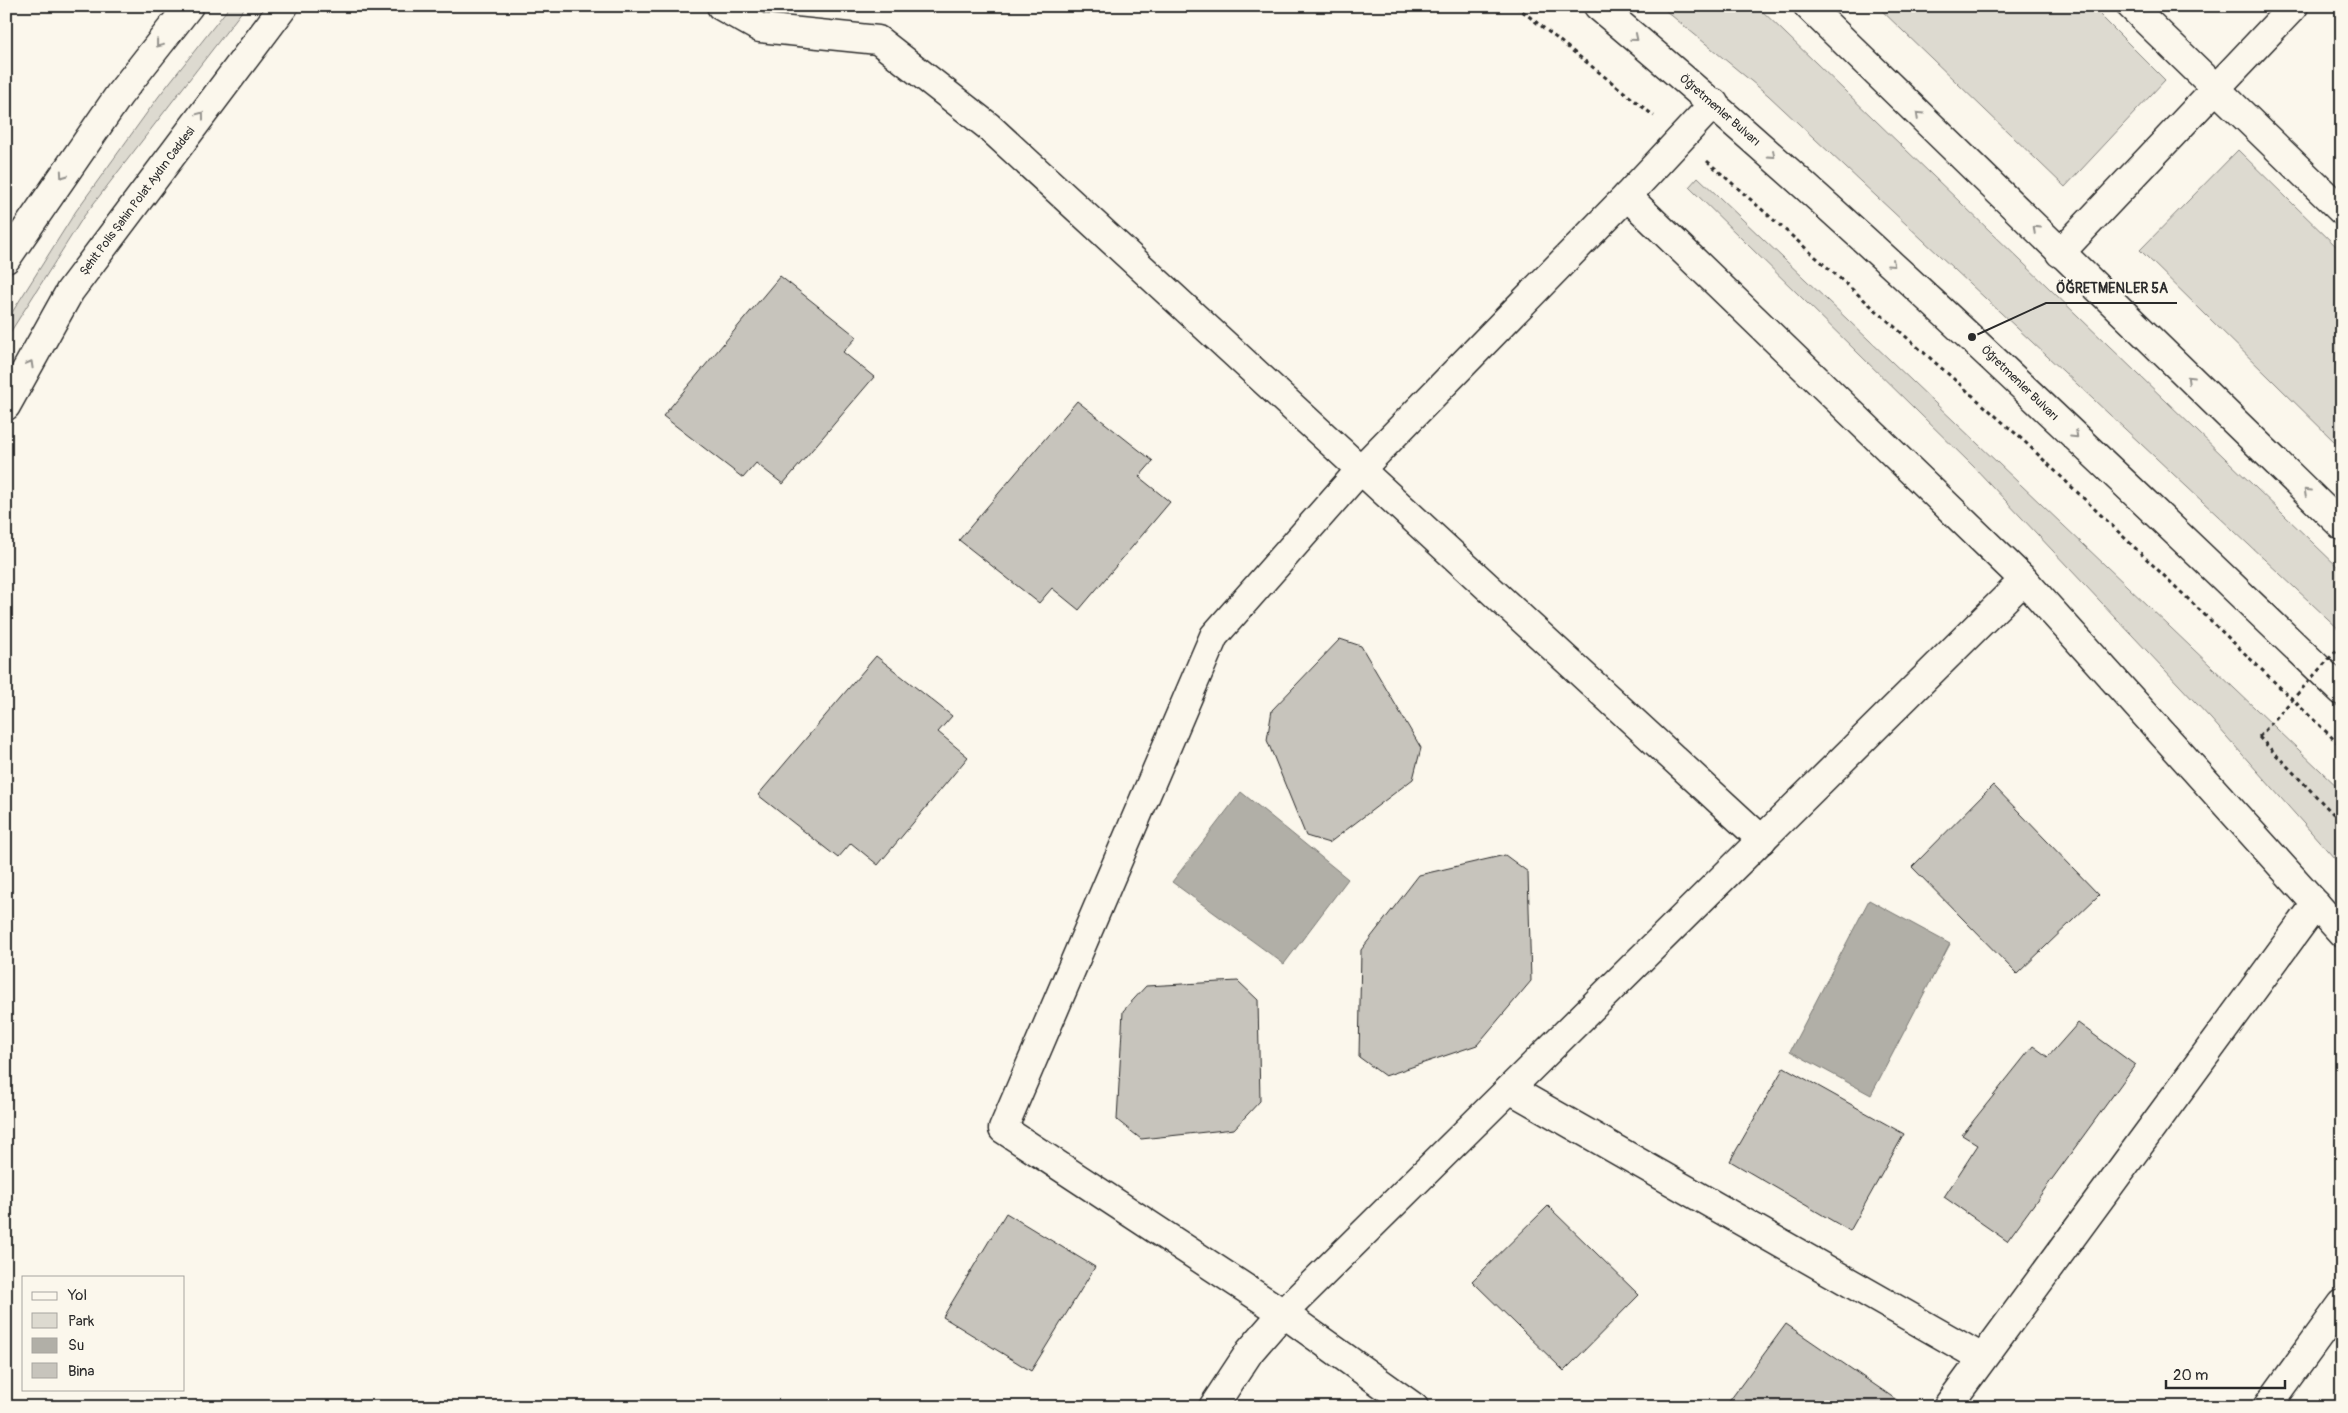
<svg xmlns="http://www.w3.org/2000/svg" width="2348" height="1413" font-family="Pangolin,sans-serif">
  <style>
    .green { fill: #dddad0; stroke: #84827e }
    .water { fill: #b1afa7; stroke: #7b7a75 }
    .building { fill: #c7c4bc; stroke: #2b2b2b }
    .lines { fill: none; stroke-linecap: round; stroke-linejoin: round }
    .street-casing { stroke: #2b2b2b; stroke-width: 31 }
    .secondary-casing { stroke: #2b2b2b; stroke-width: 31 }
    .primary-casing { stroke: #2b2b2b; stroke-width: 31 }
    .path { stroke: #2b2b2b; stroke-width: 3; stroke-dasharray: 4 4; stroke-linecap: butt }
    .street { stroke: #fbf7ec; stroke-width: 28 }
    .secondary { stroke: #fbf7ec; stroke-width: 28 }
    .primary { stroke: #fbf7ec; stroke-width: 28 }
    .path-bridge { stroke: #2b2b2b; stroke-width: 3; stroke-dasharray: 4 4; stroke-linecap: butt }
    .oneway { stroke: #93918c }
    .labels { text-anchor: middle; stroke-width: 5; stroke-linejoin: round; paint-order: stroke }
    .street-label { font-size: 12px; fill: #2b2b2b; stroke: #fbf7ec }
    .leader { fill: none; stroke: #2b2b2b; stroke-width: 2 }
    .callout-dot { fill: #2b2b2b; stroke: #fbf7ec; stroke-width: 2 }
    .callout-label { font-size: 14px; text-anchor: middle; font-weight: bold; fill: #2b2b2b; stroke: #fbf7ec; stroke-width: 5; stroke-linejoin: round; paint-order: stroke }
  </style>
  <rect width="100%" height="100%" fill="#fbf7ec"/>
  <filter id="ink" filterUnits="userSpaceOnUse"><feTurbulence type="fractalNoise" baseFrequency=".02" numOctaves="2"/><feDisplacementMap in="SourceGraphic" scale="10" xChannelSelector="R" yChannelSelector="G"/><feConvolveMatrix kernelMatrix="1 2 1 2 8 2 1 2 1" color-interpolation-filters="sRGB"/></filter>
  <g filter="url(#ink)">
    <g class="green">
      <path d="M230,6H246L84,216L6,339V322L76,211L159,96Z"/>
      <path d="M1660,6H1757L2342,571V632L1768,95Z"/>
      <path d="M1877,6H2091L2165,80L2065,187Z"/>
      <path d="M2238,150L2342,252V449L2140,250Z"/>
      <path d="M1698,177L2342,791V867L2211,719L1974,467L1689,187Z"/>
    </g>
    <g class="water">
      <path d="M1241,792L1348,879L1284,964L1172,882Z"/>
      <path d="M1869,900L1950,944L1871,1095L1790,1051Z"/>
    </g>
    <g class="building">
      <path d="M780,276L857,337L843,352L874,377L783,484L756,463L743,478L663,416Z"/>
      <path d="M1077,401L1153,461L1139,477L1170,502L1079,610L1052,588L1039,603L959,540Z"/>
      <path d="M1340,639L1361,646L1421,748L1413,779L1329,843L1306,836L1267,740L1272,710Z"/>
      <path d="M876,656L952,716L938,732L968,757L878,865L851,843L838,858L758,795Z"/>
      <path d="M1993,785L2099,895L2017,974L1912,867Z"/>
      <path d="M1505,855L1528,872L1531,981L1477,1045L1385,1076L1359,1057L1361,950L1419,875Z"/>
      <path d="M1238,981L1258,1000L1260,1101L1234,1129L1141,1139L1117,1120L1123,1011L1146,986Z"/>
      <path d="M2078,1023L2135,1065L2007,1241L1944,1197L1978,1145L1962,1135L2033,1046L2048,1057Z"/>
      <path d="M1784,1067L1904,1134L1850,1231L1730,1161Z"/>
      <path d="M1548,1206L1639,1295L1564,1371L1472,1281Z"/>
      <path d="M1006,1213L1095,1267L1031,1371L943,1317Z"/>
      <path d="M1786,1324L1907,1407H1725Z"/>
    </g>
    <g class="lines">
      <defs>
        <g id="street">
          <path d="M721,6L760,28L878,40L988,126L1762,840"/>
          <path d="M2131,6L2342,211"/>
          <path d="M1627,196L2024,580L2342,933"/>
          <path d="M2060,253L2294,6"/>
          <path d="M1510,1089L1982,1358"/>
          <path d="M1213,1407L1250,1351L1283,1313L2024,580"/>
          <path d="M1414,1407L1283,1313L1003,1129L1214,636L1361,469L1627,196L1714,103"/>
          <path d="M1947,1407L2316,904"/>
          <path d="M2267,1407L2342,1304"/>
        </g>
        <g id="secondary">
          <path d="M6,259L119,95L189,6"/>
          <path d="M6,406L70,291L284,6"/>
        </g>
        <g id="primary">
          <path d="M1598,6C1857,223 2098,458 2342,691"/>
          <path d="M1808,6L2342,526"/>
        </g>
      </defs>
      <use href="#street" class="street-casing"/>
      <use href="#secondary" class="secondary-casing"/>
      <use href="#primary" class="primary-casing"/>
      <g class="path">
        <path d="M1516,6L1654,116"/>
        <path d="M1707,161L2024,441L2342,747"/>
        <path d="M2259,737L2342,823"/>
      </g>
      <use href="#street" class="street"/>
      <use href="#secondary" class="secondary"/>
      <use href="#primary" class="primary"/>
      <path class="path-bridge" d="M2259,737L2342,644"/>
    </g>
    <defs><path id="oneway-chevron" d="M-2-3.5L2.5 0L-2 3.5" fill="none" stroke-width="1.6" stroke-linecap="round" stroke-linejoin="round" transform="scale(1.25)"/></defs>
    <g class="oneway">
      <use href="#oneway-chevron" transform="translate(1635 38) rotate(40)"/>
      <use href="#oneway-chevron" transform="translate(159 44) rotate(128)"/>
      <use href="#oneway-chevron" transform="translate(201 115) rotate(-53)"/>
      <use href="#oneway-chevron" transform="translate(1919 115) rotate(-136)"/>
      <use href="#oneway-chevron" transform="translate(1772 155) rotate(42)"/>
      <use href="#oneway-chevron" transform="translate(63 175) rotate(125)"/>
      <use href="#oneway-chevron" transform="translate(2036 229) rotate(-136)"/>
      <use href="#oneway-chevron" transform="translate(1892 264) rotate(42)"/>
      <use href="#oneway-chevron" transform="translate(30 364) rotate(-61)"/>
      <use href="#oneway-chevron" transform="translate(2190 379) rotate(-136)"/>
      <use href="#oneway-chevron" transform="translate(2075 435) rotate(44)"/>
      <use href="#oneway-chevron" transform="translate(2307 492) rotate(-136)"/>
    </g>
  </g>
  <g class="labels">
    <g class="street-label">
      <text transform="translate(1720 110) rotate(41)" y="4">Öğretmenler Bulvarı</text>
      <text transform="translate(137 201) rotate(-53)" y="4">Şehit Polis Şahin Polat Aydın Caddesi</text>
      <text transform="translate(2020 383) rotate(44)" y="4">Öğretmenler Bulvarı</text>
    </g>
  </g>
  <path class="leader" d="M1972 337L2046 303H2177"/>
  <circle class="callout-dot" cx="1972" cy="337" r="5"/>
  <g class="callout-label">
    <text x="2112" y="293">ÖĞRETMENLER 5A</text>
  </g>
  <rect width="2348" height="1413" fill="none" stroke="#fbf7ec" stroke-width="25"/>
  <rect x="12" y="12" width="2323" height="1388" fill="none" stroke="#2b2b2b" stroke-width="2" filter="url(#ink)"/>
  <rect x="22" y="1276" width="162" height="115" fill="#fbf7ec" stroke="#a8a59f"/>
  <rect x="32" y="1292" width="25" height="8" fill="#fbf7ec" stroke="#a8a59f"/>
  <text x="68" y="1300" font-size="15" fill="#2b2b2b">Yol</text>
  <rect x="32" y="1313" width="25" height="15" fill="#dddad0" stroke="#a8a59f"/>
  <text x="68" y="1326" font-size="15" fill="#2b2b2b">Park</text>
  <rect x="32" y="1338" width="25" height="15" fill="#b1afa7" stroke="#a8a59f"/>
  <text x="68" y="1350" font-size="15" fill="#2b2b2b">Su</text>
  <rect x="32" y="1363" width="25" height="15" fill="#c7c4bc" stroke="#a8a59f"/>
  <text x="68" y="1376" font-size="15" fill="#2b2b2b">Bina</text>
  <path d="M2166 1380v8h119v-8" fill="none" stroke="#2b2b2b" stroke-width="2.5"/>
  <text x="2173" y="1380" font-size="15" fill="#2b2b2b" stroke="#fbf7ec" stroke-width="4" paint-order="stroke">20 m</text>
</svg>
